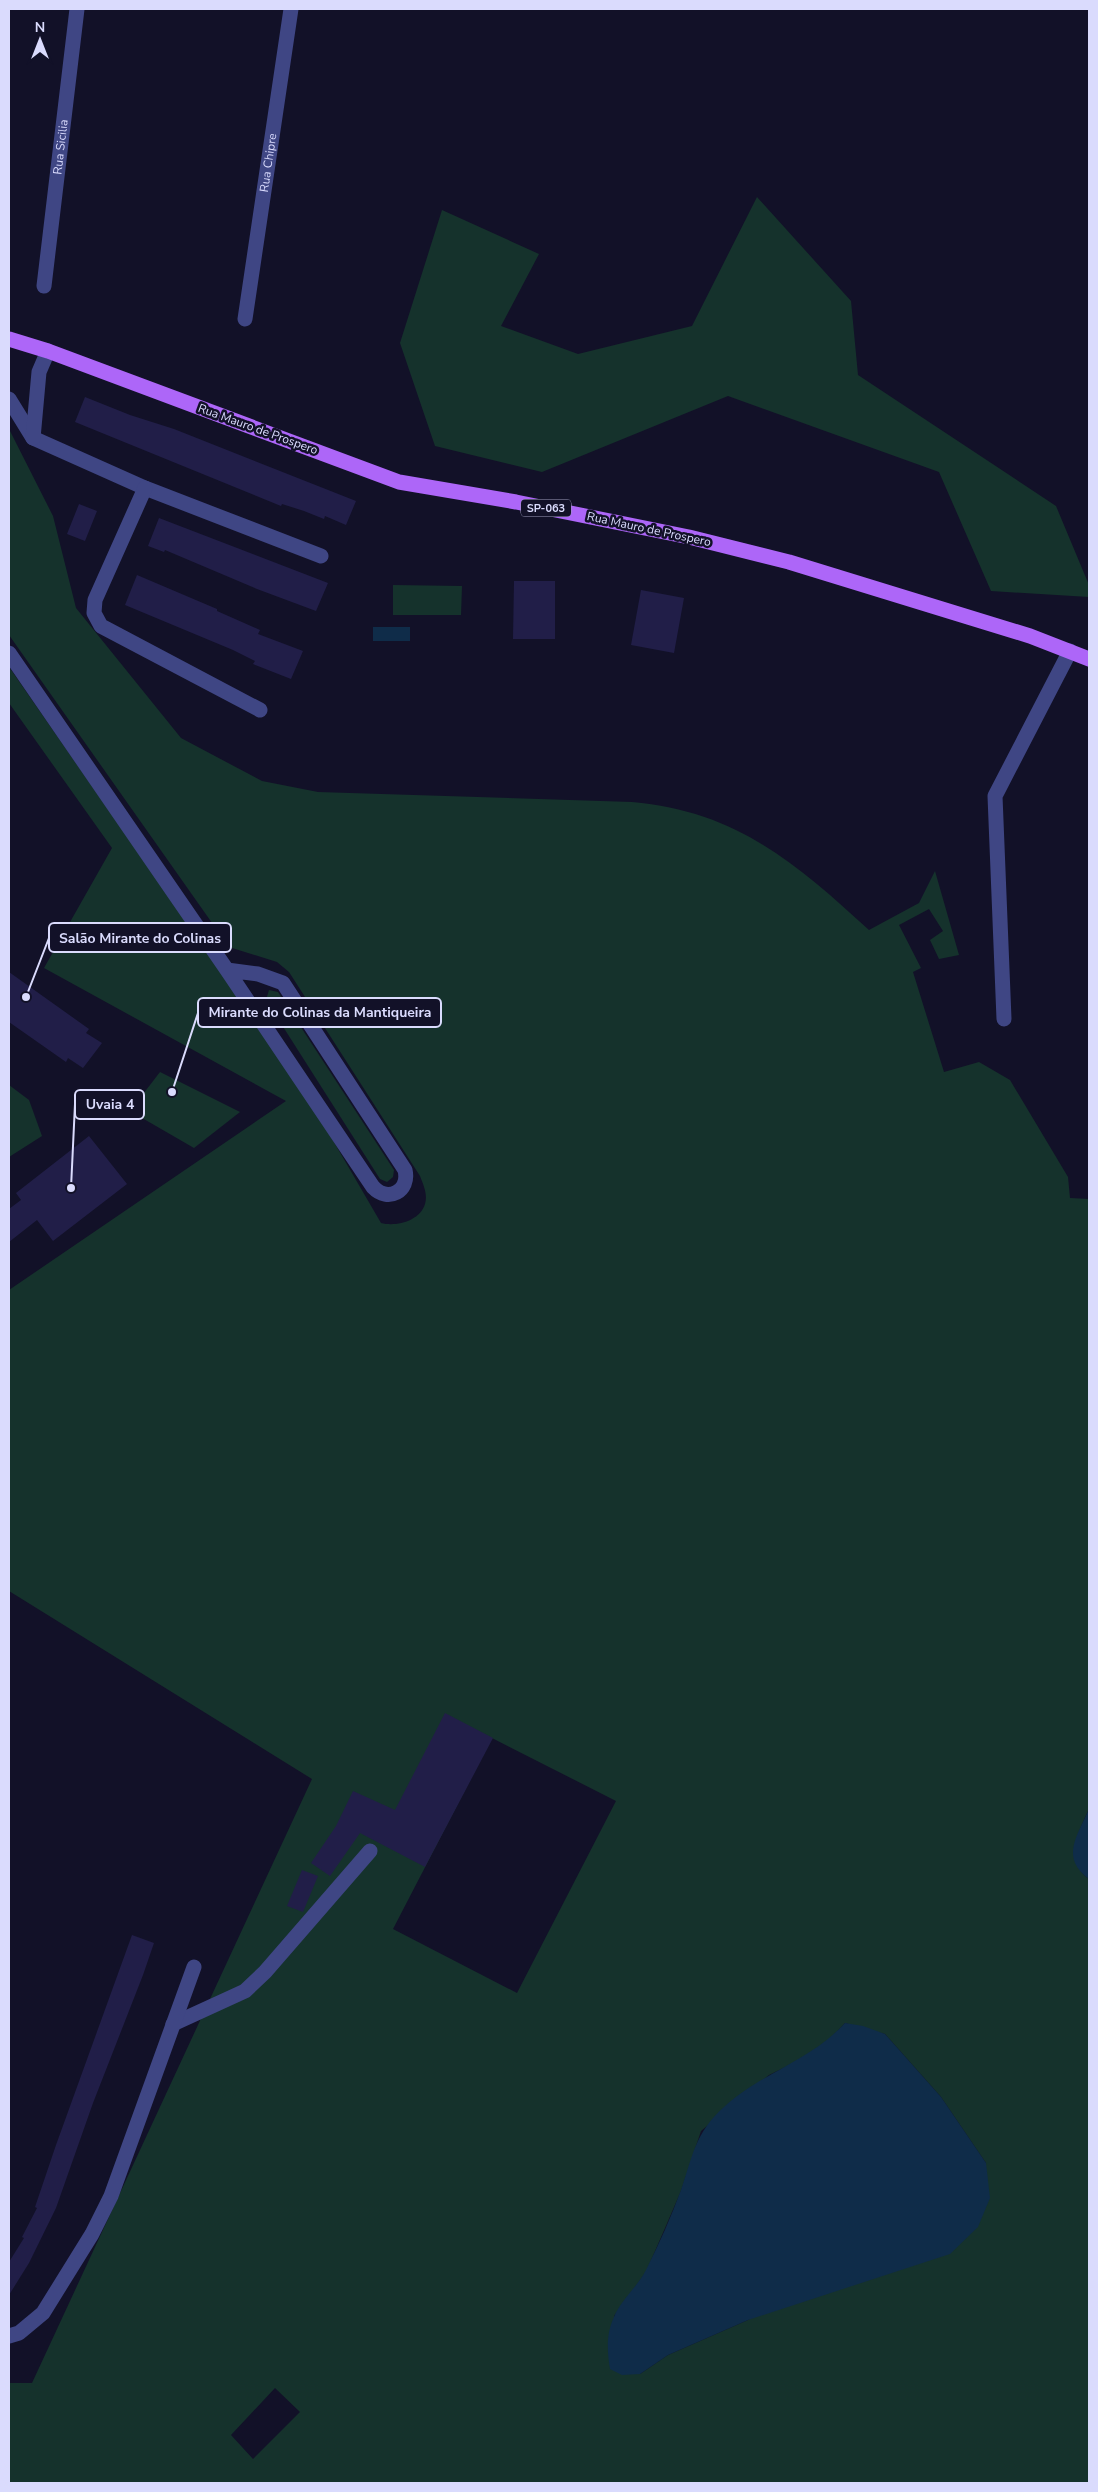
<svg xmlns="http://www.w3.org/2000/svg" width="1098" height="2492" font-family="'Nunito Sans',sans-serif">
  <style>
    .green { fill: #15322c; fill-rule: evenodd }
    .water { fill: #0f2c49 }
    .building { fill: #211e48 }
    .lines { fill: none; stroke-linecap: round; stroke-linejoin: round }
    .minor { stroke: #3f4684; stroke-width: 15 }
    .major { stroke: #ad66f8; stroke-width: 15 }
    .labels { text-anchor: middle; stroke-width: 5; stroke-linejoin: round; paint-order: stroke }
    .shield { fill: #121128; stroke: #9e9ebd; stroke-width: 1 }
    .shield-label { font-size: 11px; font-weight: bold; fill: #dadbfd }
    .street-label { font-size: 12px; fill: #dadbfd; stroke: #121128 }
    .leader { fill: none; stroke: #dadbfd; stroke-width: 2 }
    .callout-dot { fill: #dadbfd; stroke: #121128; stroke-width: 2 }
    .callout { fill: #121128; stroke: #dadbfd; stroke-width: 2 }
    .callout-label { font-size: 14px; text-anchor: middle; font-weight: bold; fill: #dadbfd }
  </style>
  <rect width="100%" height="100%" fill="#121128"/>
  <g class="green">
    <path d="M757,197L851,301L858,375L1056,506L1089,585V597L991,591L939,472L728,396L542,472L435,446L400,343L442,210L539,254L501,326L578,354L692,326Z"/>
    <path d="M9,429L53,516L76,608L181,738L262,781L318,792L632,802C736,811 796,863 869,930L919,903L935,871L959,955L939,959L930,940L943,931L929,909L899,925L921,968L913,972L944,1072L979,1062L1010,1080L1068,1177L1070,1198L1089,1199V1809C1078,1833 1063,1860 1089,1879V2483H9V2383H32L312,1779L9,1591V1290L286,1101L44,968L112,848L9,703V667L306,1094L381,1223C396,1227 420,1221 425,1204C428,1194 423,1184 420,1176L289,972L277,962L229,947L9,635ZM492,1738L616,1801L517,1993L393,1929ZM845,2023L885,2034L941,2097L986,2163L748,2320L668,2355L640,2374L614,2316L646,2272L681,2191L701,2131L769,2075L804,2058L831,2038ZM275,2388L300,2412L253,2459L231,2435Z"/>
    <path d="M393,585L462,586L461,615H393Z"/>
    <path d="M269,990L278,992L394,1170L393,1177L387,1182L380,1179L266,1000Z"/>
    <path d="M160,1072L240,1112L194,1148L130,1111Z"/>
    <path d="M9,1085L29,1100L42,1136L9,1157Z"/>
  </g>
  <g class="water">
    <rect x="373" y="627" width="37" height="14"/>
    <path d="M1089,1809V1879C1060,1858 1077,1836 1089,1809Z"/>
    <path d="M845,2023L863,2026L885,2034L941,2097L986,2163L990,2198L978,2227L950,2254L748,2320L668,2355L640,2374L622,2375L610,2369C607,2351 606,2334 614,2317C620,2301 638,2286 646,2270C659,2244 671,2217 681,2190C693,2155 695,2133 724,2107C762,2072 809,2062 845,2023Z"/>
  </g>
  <g class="building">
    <path d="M85,397L130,415L174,429L356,501L346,525L325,516L324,519L304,511L282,504L281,506L75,422Z"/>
    <path d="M79,504L97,511L85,541L67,534Z"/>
    <path d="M159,518L328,583L316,611L257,589L165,550L164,552L148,546Z"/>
    <path d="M137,575L217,609V611L260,630L258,634L303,651L291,679L253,664L255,661L233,650L125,605Z"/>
    <path d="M514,581H555V639H513Z"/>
    <path d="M641,590L684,598L674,653L631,645Z"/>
    <path d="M9,972L89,1029L86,1033L102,1043L83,1068L68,1058L66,1062L9,1022Z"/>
    <path d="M89,1136L127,1184L53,1241L37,1220L9,1242V1209L21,1200L16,1193Z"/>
    <path d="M445,1713L493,1738L425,1867L360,1833L330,1876L311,1863L336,1826L353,1791L395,1810Z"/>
    <path d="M302,1870L318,1876L303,1912L287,1906Z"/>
    <path d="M132,1935L154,1943L143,1975L93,2103L56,2208L29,2263L9,2295V2262L24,2238L22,2237L37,2208L35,2207L56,2145Z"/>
  </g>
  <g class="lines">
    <g class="minor">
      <path id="s1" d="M44,286L77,9"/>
      <path id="s2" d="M245,319L291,9"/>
      <path d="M9,399L33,438L145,488L321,556"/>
      <path d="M33,438L39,372L48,351"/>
      <path d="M145,488L95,600L94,613L101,626L260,710"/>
      <path d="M9,653L227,970L373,1187C388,1203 410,1191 405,1170L283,983L258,974L227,970"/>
      <path d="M1004,1019L995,796L1070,651"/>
      <path d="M173,2024L245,1991L265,1972L370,1851"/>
      <path d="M9,2336L19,2333L43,2313L92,2234L111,2196L194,1967"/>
    </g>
    <path class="major" d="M9,339L48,351L399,482L516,502L689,537L789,562L1030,636L1089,659"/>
  </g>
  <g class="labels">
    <rect class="shield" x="521" y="499.5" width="50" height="17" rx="4"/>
    <g class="shield-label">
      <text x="546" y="512">SP-063</text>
    </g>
    <g class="street-label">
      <text dy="4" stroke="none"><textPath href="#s1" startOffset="140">Rua Sicilia</textPath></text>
      <text dy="4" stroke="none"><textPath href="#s2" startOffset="158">Rua Chipre</textPath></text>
      <text transform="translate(258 429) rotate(20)" y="4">Rua Mauro de Prospero</text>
      <text transform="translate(649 529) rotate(12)" y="4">Rua Mauro de Prospero</text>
    </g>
  </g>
  <path class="leader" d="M26 997L49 938M172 1092L198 1013M71 1188L75 1104"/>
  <g class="callout-dot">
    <circle cx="26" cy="997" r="5"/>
    <circle cx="172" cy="1092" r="5"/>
    <circle cx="71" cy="1188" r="5"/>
  </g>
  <g class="callout">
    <rect x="49" y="923" width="182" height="29" rx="5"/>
    <rect x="198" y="998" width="243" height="29" rx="5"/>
    <rect x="75" y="1090" width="69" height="29" rx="5"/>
  </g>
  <g class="callout-label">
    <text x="140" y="943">Salão Mirante do Colinas</text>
    <text x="320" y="1017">Mirante do Colinas da Mantiqueira</text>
    <text x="110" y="1109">Uvaia 4</text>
  </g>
  <rect width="1098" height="2492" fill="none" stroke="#dadbfd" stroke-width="20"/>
  <g transform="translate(40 40)" stroke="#121128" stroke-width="4" paint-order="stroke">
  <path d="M0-4L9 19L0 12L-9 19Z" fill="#dadbfd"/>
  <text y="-8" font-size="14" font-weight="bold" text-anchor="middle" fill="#dadbfd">N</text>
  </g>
</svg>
